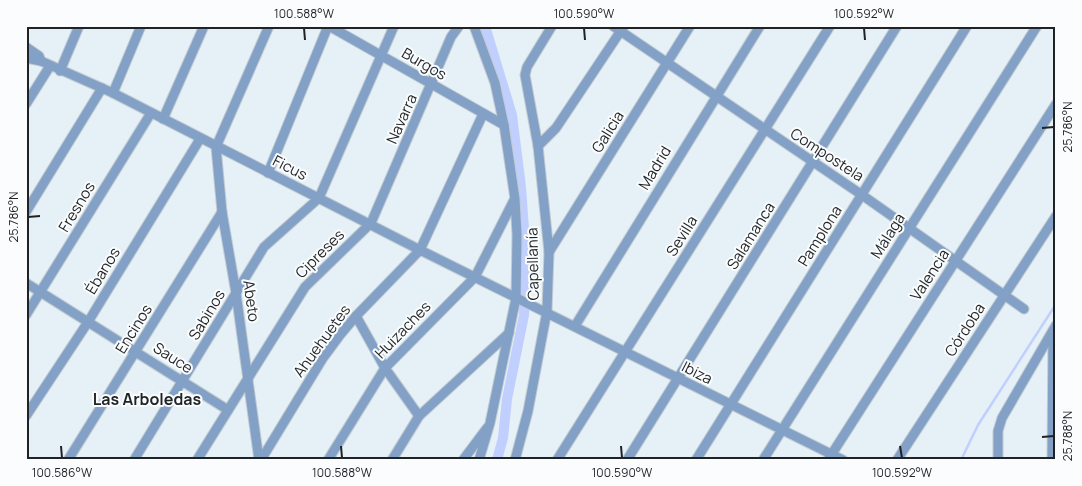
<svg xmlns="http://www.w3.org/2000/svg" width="1082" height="486" font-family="Manrope,sans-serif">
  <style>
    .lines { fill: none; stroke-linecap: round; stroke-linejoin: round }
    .stream { stroke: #c1cffe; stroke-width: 2.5 }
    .canal { stroke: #c1cffe; stroke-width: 10 }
    .minor-casing { stroke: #c1cbd1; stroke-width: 11 }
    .minor { stroke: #83a1c6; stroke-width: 9 }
    .ticks { fill: none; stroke: #1f2325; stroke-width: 2 }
    .labels { text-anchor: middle; stroke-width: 4; stroke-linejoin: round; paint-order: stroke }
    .street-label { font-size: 15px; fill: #1f2325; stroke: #fafcfd }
    .neighbourhood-label { font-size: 16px; font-weight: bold; fill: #1f2325; stroke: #fafcfd }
    .neatline { fill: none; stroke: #1f2325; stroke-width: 2 }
    .ticks-label { font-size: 12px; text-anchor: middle; fill: #1f2325 }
  </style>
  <rect width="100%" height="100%" fill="#e5f0f7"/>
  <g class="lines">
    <path class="stream" d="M961,460L978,425L1056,304"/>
    <path class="canal" d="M485,26L512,115L521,187L526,257L524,315L507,399L503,438L497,460"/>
    <defs>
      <g id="minor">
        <path d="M329,26L504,125"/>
        <path d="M474,26L495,83L504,125L515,199L517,235L516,298L490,423L479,460"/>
        <path d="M613,26L862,195L1024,309"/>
        <path d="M26,47L39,56L41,61"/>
        <path d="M26,58L41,61L113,93L420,250L843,460"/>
        <path d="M60,71L79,26"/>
        <path d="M113,93L141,26"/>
        <path d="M26,104L50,66"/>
        <path d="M163,119L204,26"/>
        <path d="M538,146L556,128L624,26"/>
        <path d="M268,173L328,26"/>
        <path d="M26,212L102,88"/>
        <path d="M549,252L690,26"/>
        <path d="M26,283L228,410"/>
        <path d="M26,315L151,113"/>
        <path d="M356,316L385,368L419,416"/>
        <path d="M575,326L760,26"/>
        <path d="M26,416L88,322L200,139"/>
        <path d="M68,460L222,212"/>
        <path d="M134,460L264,247L319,198L394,26"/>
        <path d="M197,460L305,287L371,223L451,37L459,26"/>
        <path d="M259,460L236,293L222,212L216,147L269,26"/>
        <path d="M261,460L323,358L340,335L356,316L420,250L483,114"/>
        <path d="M328,460L385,368L475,277L514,200"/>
        <path d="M392,460L419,416L509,333"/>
        <path d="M463,460L487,428"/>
        <path d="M515,460L528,411L547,311L549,252L538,146L525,75L527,67L552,26"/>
        <path d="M557,460L830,26"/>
        <path d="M627,460L897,26"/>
        <path d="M696,460L967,26"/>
        <path d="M763,460L1037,26"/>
        <path d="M828,460L1056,104"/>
        <path d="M897,460L1056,216"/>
        <path d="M998,460V431L1002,418L1056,325"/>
        <path d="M1052,460L1053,333"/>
      </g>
    </defs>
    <use href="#minor" class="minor-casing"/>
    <use href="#minor" class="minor"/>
  </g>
  <path class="ticks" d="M304,28L305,40M584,28L585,40M864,28L865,40M1042,128L1054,127M28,217L40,216M1042,437L1054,436M61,446L62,458M341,446L342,458M621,446L622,458M900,446L902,458"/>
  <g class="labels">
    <g class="street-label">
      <text transform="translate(424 64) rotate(30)" y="5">Burgos</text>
      <text transform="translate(402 119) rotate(-66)" y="5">Navarra</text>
      <text transform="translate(608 132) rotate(-58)" y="5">Galicia</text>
      <text transform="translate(827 155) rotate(33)" y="5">Compostela</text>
      <text transform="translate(290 168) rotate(27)" y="5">Ficus</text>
      <text transform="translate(655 168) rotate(-59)" y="5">Madrid</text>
      <text transform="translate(77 207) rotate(-59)" y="5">Fresnos</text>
      <text transform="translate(682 236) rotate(-58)" y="5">Sevilla</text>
      <text transform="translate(751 236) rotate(-58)" y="5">Salamanca</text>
      <text transform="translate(820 236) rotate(-58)" y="5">Pamplona</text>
      <text transform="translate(888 236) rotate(-58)" y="5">Málaga</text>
      <text transform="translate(320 254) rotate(-45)" y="5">Cipreses</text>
      <text transform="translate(533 264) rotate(-91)" y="5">Capellanía</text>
      <text transform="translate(103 271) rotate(-59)" y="5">Ébanos</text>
      <text transform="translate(930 275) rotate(-57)" y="5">Valencia</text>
      <text transform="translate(251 301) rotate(82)" y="5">Abeto</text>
      <text transform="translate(207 315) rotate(-59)" y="5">Sabinos</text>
      <text transform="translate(134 329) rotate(-58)" y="5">Encinos</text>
      <text transform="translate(403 330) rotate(-46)" y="5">Huizaches</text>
      <text transform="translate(965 330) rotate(-57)" y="5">Córdoba</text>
      <text transform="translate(322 341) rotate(-54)" y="5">Ahuehuetes</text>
      <text transform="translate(173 358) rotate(33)" y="5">Sauce</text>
      <text transform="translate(697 373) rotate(27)" y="5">Ibiza</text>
    </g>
    <g class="neighbourhood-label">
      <text x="147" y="405">Las Arboledas</text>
    </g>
  </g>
  <rect width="1082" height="486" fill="none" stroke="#fafcfd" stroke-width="55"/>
  <rect x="28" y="28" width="1026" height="430" class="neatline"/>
  <g class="ticks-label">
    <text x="304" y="18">100.588°W</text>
    <text x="584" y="18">100.590°W</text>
    <text x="864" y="18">100.592°W</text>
    <text transform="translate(1068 127) rotate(-90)" y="4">25.786°N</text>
    <text transform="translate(14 217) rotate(-90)" y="4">25.786°N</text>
    <text transform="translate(1068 436) rotate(-90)" y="4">25.788°N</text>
    <text x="62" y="477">100.586°W</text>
    <text x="342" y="477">100.588°W</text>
    <text x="622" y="477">100.590°W</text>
    <text x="902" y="477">100.592°W</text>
  </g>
</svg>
